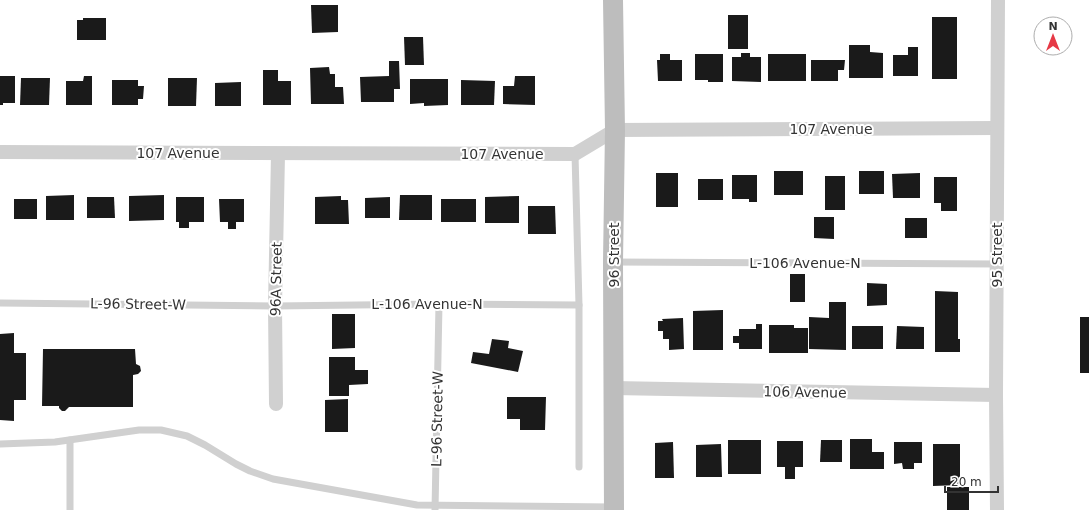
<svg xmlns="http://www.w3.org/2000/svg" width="1089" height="510" font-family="'DejaVu Sans',sans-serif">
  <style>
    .building { fill: #1a1a1a }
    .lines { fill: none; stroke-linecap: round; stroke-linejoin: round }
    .lane { stroke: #d0d0d0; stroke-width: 7 }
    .street { stroke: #d0d0d0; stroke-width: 14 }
    .secondary { stroke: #bdbdbd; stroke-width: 20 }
    .labels { text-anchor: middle; stroke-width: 4; stroke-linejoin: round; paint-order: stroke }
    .street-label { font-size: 14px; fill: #333; stroke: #fff }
  </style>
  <rect width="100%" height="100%" fill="#fff"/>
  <g class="building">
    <path d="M311,5H338V32L312,33Z"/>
    <rect x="728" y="15" width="20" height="34"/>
    <rect x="932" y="17" width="25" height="62"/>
    <path d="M83,18H106V40H77V20H83Z"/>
    <path d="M404,37H423L424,65H405Z"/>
    <path d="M849,45H870V52L883,53V78H849Z"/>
    <path d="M908,47H918V76H893V55H908Z"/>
    <path d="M741,53H750V57H761V82L732,81V57H741Z"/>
    <path d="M660,54H670V60H682V81H658L657,60H660Z"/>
    <path d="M695,54H723V82H708V80H695Z"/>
    <rect x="768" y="54" width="38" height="27"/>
    <path d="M811,60H845L844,70H838V81H811Z"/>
    <path d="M389,61H399L400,89H394V102H361L360,77L389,76Z"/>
    <path d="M329,67L330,74H335V87H343L344,104H311L310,68Z"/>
    <path d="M263,70H278V81H291V105H263Z"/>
    <path d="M0,76H15V103H3V105H0Z"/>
    <path d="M84,76H92V105H66V81H83Z"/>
    <path d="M515,76H535V105L503,104V86H514Z"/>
    <path d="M21,78H50L49,105H20Z"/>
    <path d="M168,78H197L196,106H168Z"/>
    <path d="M410,79H448V105L424,106V103L410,104Z"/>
    <path d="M112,80H138V86H144L143,99H138V105H112Z"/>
    <path d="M461,80L495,81L494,105H461Z"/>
    <path d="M241,82V106H215V83Z"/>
    <rect x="774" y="171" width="29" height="24"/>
    <rect x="859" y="171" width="25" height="23"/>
    <rect x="656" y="173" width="22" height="34"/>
    <path d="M920,173V198H893L892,174Z"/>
    <path d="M732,175H757V202H749V199H732Z"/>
    <rect x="825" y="176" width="20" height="34"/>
    <path d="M934,177H957V211H941V203H934Z"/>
    <rect x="698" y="179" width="25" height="21"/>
    <path d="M74,195V220H46V196Z"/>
    <path d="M164,195V220L129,221V196Z"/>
    <path d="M400,195H432V220H399Z"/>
    <path d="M341,196V200H348L349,224H315V197Z"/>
    <path d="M519,196V223H485V197Z"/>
    <path d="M87,197H114L115,218H87Z"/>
    <path d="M176,197H204V222H189V228H179V222H176Z"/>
    <path d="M390,197V218H365V198Z"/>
    <rect x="14" y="199" width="23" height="20"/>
    <path d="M219,199H244V222H236V229H228V222H220Z"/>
    <rect x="441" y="199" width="35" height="23"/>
    <path d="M528,206H555L556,234H528Z"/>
    <path d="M814,217H834V239L814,238Z"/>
    <rect x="905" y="218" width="22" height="20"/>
    <rect x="790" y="274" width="15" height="28"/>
    <path d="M867,283L887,284V305L867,306Z"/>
    <path d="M935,291L958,292V339H960V352H935Z"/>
    <path d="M829,302H846V350L809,349V317L829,318Z"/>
    <path d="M723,310V350H693V311Z"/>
    <path d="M332,314H355V348L332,349Z"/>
    <rect x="1080" y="317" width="9" height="56"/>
    <path d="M683,318L684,349L669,350V339H663V331H658V321H663L662,319Z"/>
    <path d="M756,324H762V349H739V343H733V336H739V329H756Z"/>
    <path d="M769,325H794V328H808V353H769Z"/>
    <rect x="852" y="326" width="31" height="23"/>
    <path d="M897,326L924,327V349H896Z"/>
    <path d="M14,333V353H26V400H14V421L0,420V334Z"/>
    <path d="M492,339L509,341L508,348L523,351L518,372L471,363L473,352L489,354Z"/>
    <path d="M43,349H135L136,364L140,366L141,371L138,374L133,375V407H69L65,411H62L59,408V406H42Z"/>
    <path d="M329,357H355V370H368V384L349,385V396H329Z"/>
    <path d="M507,397H546L545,430H520V419H507Z"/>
    <path d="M348,399V432H325V400Z"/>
    <path d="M850,439H872V452H884V469H850Z"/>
    <rect x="728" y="440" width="33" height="34"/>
    <path d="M821,440H842V462H820Z"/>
    <path d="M777,441H803V467H795V479H785V467H777Z"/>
    <path d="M673,442L674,478H655V443Z"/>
    <path d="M894,442H922V463H914V469H903L902,463L894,464Z"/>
    <path d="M721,444L722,477H696V445Z"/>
    <path d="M933,444H960V485L933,486Z"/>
    <rect x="947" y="487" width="22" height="23"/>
  </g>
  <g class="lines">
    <g class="lane">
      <path d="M575,154L579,305V467"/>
      <path d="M613,262L997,264"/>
      <path d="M0,303L275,306L439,304L579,305"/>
      <path d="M0,444L55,442L139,430H161L187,436L205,445L236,464L250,471L273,479L417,505L613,507"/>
      <path d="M70,510V440"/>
      <path d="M435,510L439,304"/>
    </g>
    <g class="street">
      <path d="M0,152L575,154L615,130L997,128"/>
      <path d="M613,388L996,395"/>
      <path d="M276,404L275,306L278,154"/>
      <path d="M997,510L996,395L998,0"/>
    </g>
    <path class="secondary" d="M613,0L615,130L613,262L614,510"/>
  </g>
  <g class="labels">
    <g class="street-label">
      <text x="831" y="134">107 Avenue</text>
      <text x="178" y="158">107 Avenue</text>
      <text x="502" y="159">107 Avenue</text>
      <text transform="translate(614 255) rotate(-90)" y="5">96 Street</text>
      <text transform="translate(997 255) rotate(-90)" y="5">95 Street</text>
      <text x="805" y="268">L-106 Avenue-N</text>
      <text transform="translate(276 279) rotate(-89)" y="5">96A Street</text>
      <text transform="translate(138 304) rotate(1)" y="5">L-96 Street-W</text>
      <text x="427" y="309">L-106 Avenue-N</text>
      <text transform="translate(805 392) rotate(1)" y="5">106 Avenue</text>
      <text transform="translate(437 419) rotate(-89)" y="5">L-96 Street-W</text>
    </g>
  </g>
  <g transform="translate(1053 36)"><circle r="19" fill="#ffffff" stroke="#adadad"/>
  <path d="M0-3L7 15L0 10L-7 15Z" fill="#e63946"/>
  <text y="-6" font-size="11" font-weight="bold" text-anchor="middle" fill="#333333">N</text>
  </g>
  <path d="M945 486v6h53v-6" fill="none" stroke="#333333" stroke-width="2"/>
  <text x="951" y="486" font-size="12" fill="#333333" stroke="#ffffff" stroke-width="3" paint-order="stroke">20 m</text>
</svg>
